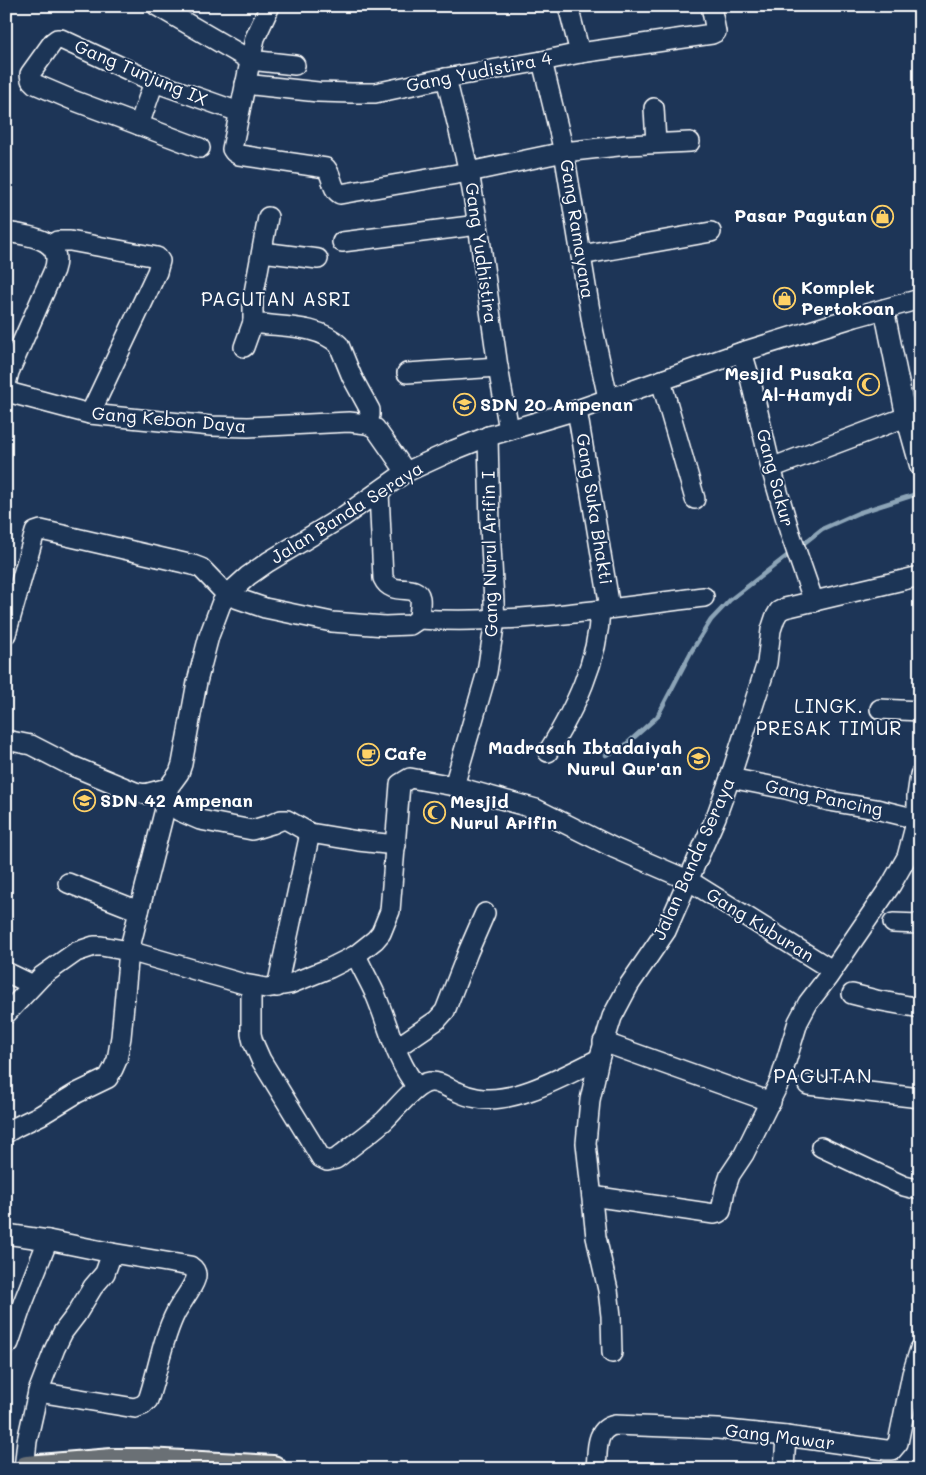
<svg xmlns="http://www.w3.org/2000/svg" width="926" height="1475" font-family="Mali,sans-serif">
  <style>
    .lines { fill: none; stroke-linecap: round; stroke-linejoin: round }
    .stream { stroke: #8ca4b7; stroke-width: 4.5 }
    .minor-casing { stroke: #fff; stroke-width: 22 }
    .highway-casing { stroke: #fff; stroke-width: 30 }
    .minor { stroke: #1d3557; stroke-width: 19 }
    .highway { stroke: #6a7074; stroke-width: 26 }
    .labels { text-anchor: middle; stroke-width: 4; stroke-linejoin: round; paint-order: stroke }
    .street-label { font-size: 18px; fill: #fff; stroke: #1d3557 }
    .poi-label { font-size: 18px; font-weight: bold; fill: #fff; stroke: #1d3557; text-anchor: start }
    .neighbourhood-label { font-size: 19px; letter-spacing: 1px; fill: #fff; stroke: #1d3557 }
    .quarter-label { font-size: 20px; letter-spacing: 1px; fill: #fff; stroke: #1d3557 }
  </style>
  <rect width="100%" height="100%" fill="#1d3557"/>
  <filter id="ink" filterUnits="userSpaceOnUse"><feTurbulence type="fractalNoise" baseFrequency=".02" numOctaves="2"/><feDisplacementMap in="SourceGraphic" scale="10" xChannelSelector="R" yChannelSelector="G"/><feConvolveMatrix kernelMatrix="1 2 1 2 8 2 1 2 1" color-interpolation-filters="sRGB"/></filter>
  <g filter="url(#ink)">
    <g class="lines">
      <g class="stream">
        <path d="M803,544L822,529L858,513L920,493"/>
        <path d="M606,755L622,748L657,717L691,652L711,620L730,600L792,552"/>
      </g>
      <defs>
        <g id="minor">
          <path d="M157,6L250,60L295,65"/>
          <path d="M270,6L255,38L232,149L234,152L239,155L326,168C333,176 331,189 340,194L469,172L564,152L627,145L690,142"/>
          <path d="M568,6L580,53"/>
          <path d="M542,61L564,152L593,329L608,398"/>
          <path d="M446,78L469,172L478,225L498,367L509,430"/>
          <path d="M154,82L139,125L75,101L35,84L31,80L30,74L53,42L57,39H61L154,82L239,112"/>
          <path d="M245,84L318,92L352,93H375L446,78L542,61L580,53L712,34L716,32L711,6"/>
          <path d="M654,108L656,143"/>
          <path d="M139,125L200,148"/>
          <path d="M268,217L253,298V322L261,324C286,327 320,326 339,345L352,377L370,410V415L367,424"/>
          <path d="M6,232C28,236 65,238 54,270L9,372L6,384"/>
          <path d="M342,242L478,225"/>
          <path d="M51,246L57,241H70L157,257L160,261L157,272L90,414"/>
          <path d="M262,252L318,259"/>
          <path d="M581,255L711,232"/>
          <path d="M884,309L906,417L920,467"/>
          <path d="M244,347L253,322"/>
          <path d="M742,352L751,382L771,468L790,533L814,602"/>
          <path d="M407,373L498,367"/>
          <path d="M661,381L695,499"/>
          <path d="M6,384L9,391L11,393L90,414L211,426L248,427L349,422L367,424L375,428L378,432L406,472"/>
          <path d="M577,410L610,608"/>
          <path d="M771,468L906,417"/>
          <path d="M379,492L383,578C392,598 417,582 420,598C421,604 419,612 419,619"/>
          <path d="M6,634L35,532L41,530L193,565L201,568L227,595L265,608L332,622L385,626L410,625L419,619C514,625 610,608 704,597"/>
          <path d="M880,709L920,711"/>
          <path d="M6,740L31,745L70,765L135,792L145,794L168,788L179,773L182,764L197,682L209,636L221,604L227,595L248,576L268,562L344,516L406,472L454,450L489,436L577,410L742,352L855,317L920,299"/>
          <path d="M548,752C575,708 598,662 600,610"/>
          <path d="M730,778L786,789L829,801L876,809L917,819"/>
          <path d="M454,786L487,672L495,620L490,527L488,436"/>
          <path d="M168,797L179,811L200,820L252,830L272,824L281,820H287L310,833L358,841L396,845"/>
          <path d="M68,883L139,911"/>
          <path d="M893,923L920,924"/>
          <path d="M356,955C362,969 370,982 376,996C389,1027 396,1061 417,1087"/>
          <path d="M6,972L33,985"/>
          <path d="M251,986V1034L253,1042L261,1060L321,1158L327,1161L336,1159C352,1146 369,1134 384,1121C396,1110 414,1084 430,1082C440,1081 449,1089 458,1092C464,1095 471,1097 477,1098C514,1105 566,1075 599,1059"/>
          <path d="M277,987L310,833"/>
          <path d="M852,994L876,1000L920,1008"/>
          <path d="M6,1014L42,976L76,952L94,946H101L129,951L244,984L266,988L290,984L330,968L356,955L375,940L381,933L390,911L400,784L410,778L454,786L536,809L614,848L688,880L832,970"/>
          <path d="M603,1042L771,1102"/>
          <path d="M396,1048L437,1020L445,1011L468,952L485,913"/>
          <path d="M808,1085L920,1098"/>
          <path d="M6,1133L16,1127L41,1115L77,1093L108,1078L113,1069L117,1060L121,1037L129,951L168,797V788"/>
          <path d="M821,1147L904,1186L920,1190"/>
          <path d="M592,1196L714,1214L718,1213L721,1211L725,1190L730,1175L744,1154L780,1081L798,1022L808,1003L828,977L891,885L907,857L917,819V796L920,775"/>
          <path d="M6,1234L48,1240L112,1253L105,1273L93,1287L76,1315L63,1332L55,1348L38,1392L27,1441L24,1469"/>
          <path d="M9,1343L21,1308L48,1240"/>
          <path d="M612,1353L611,1316L608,1290L596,1237L586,1143L590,1100L599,1059L612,1017L629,985L666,931L716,817L730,778L767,663L771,630L775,618L779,611L785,608L920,576"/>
          <path d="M38,1392L135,1408L143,1405L148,1400C158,1371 162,1339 176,1312C180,1304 197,1282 196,1275C196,1270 193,1268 190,1266L112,1253"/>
          <path d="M596,1469C598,1452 594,1429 615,1425L718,1429L786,1436L886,1450H892L898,1443L912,1374L920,1349"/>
          <path d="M784,1469L786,1436"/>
        </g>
        <path id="highway" d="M27,1469L112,1462H146L273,1469"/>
      </defs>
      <use href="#minor" class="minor-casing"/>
      <use href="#highway" class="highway-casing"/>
      <use href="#minor" class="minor"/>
      <use href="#highway" class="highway"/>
    </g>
  </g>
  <defs>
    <symbol id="shop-ring" viewBox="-11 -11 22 22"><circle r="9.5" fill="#1d3557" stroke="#ffd166" stroke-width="1.5"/><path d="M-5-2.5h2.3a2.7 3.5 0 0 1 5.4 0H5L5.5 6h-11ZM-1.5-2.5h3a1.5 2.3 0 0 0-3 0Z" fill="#ffd166"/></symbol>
    <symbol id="mosque-ring" viewBox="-11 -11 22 22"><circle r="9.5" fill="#1d3557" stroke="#ffd166" stroke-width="1.5"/><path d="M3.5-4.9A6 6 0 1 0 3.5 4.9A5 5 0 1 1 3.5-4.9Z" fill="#ffd166"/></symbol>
    <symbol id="school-ring" viewBox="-11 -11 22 22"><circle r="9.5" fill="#1d3557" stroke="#ffd166" stroke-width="1.5"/><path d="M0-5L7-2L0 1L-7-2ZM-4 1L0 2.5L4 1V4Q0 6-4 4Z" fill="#ffd166"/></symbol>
    <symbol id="cafe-ring" viewBox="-11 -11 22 22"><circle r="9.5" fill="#1d3557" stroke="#ffd166" stroke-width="1.5"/><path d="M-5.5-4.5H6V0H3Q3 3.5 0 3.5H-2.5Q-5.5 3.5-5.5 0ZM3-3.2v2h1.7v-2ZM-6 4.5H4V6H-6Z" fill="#ffd166"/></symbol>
  </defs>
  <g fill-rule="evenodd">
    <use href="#shop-ring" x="870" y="204" width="25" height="25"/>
    <use href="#shop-ring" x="772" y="286" width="25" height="25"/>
    <use href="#mosque-ring" x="856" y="372" width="25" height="25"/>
    <use href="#school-ring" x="452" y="392" width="25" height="25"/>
    <use href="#cafe-ring" x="356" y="742" width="25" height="25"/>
    <use href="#school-ring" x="686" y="746" width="25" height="25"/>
    <use href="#school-ring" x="72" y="788" width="25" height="25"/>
    <use href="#mosque-ring" x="422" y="800" width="25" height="25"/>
  </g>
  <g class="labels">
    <g class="street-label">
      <text transform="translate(479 72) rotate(-11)" y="6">Gang Yudistira 4</text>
      <text transform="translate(141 73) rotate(23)" y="6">Gang Tunjung IX</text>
      <text transform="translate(577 229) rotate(81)" y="6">Gang Ramayana</text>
      <text transform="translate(481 253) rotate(82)" y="6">Gang Yudhistira</text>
      <text transform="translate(169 420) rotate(5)" y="6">Gang Kebon Daya</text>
      <text transform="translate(775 478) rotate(75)" y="6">Gang Sakur</text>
      <text transform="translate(594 509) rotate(81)" y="6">Gang Suka Bhakti</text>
      <text transform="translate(347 513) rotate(-32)" y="6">Jalan Banda Seraya</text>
      <text transform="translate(490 554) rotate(-91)" y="6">Gang Nurul Arifin I</text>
      <text transform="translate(824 798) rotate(12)" y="6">Gang Pancing</text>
      <text transform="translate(694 859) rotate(-66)" y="6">Jalan Banda Seraya</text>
      <text transform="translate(760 925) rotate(32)" y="6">Gang Kuburan</text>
      <text transform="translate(780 1437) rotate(7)" y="6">Gang Mawar</text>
    </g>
    <g class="poi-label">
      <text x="867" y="222" text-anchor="end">Pasar Pagutan</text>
      <text x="801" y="294">Komplek<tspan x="801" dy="21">Pertokoan</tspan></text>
      <text x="853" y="380" text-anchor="end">Mesjid Pusaka<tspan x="853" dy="21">Al-Hamydi</tspan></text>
      <text x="480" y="411">SDN 20 Ampenan</text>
      <text x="682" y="754" text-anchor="end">Madrasah Ibtadaiyah<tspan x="682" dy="21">Nurul Qur'an</tspan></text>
      <text x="384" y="760">Cafe</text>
      <text x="100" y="807">SDN 42 Ampenan</text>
      <text x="450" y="808">Mesjid<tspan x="450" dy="21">Nurul Arifin</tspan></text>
    </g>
    <g class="neighbourhood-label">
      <text x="276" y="306">PAGUTAN ASRI</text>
      <text x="829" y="713">LINGK.<tspan x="829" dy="22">PRESAK TIMUR</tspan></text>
    </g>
    <g class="quarter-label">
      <text x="823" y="1083">PAGUTAN</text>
    </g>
  </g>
  <rect width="926" height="1475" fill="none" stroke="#1d3557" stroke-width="25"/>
  <rect x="12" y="12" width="901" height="1450" fill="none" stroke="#fff" stroke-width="2" filter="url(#ink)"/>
</svg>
